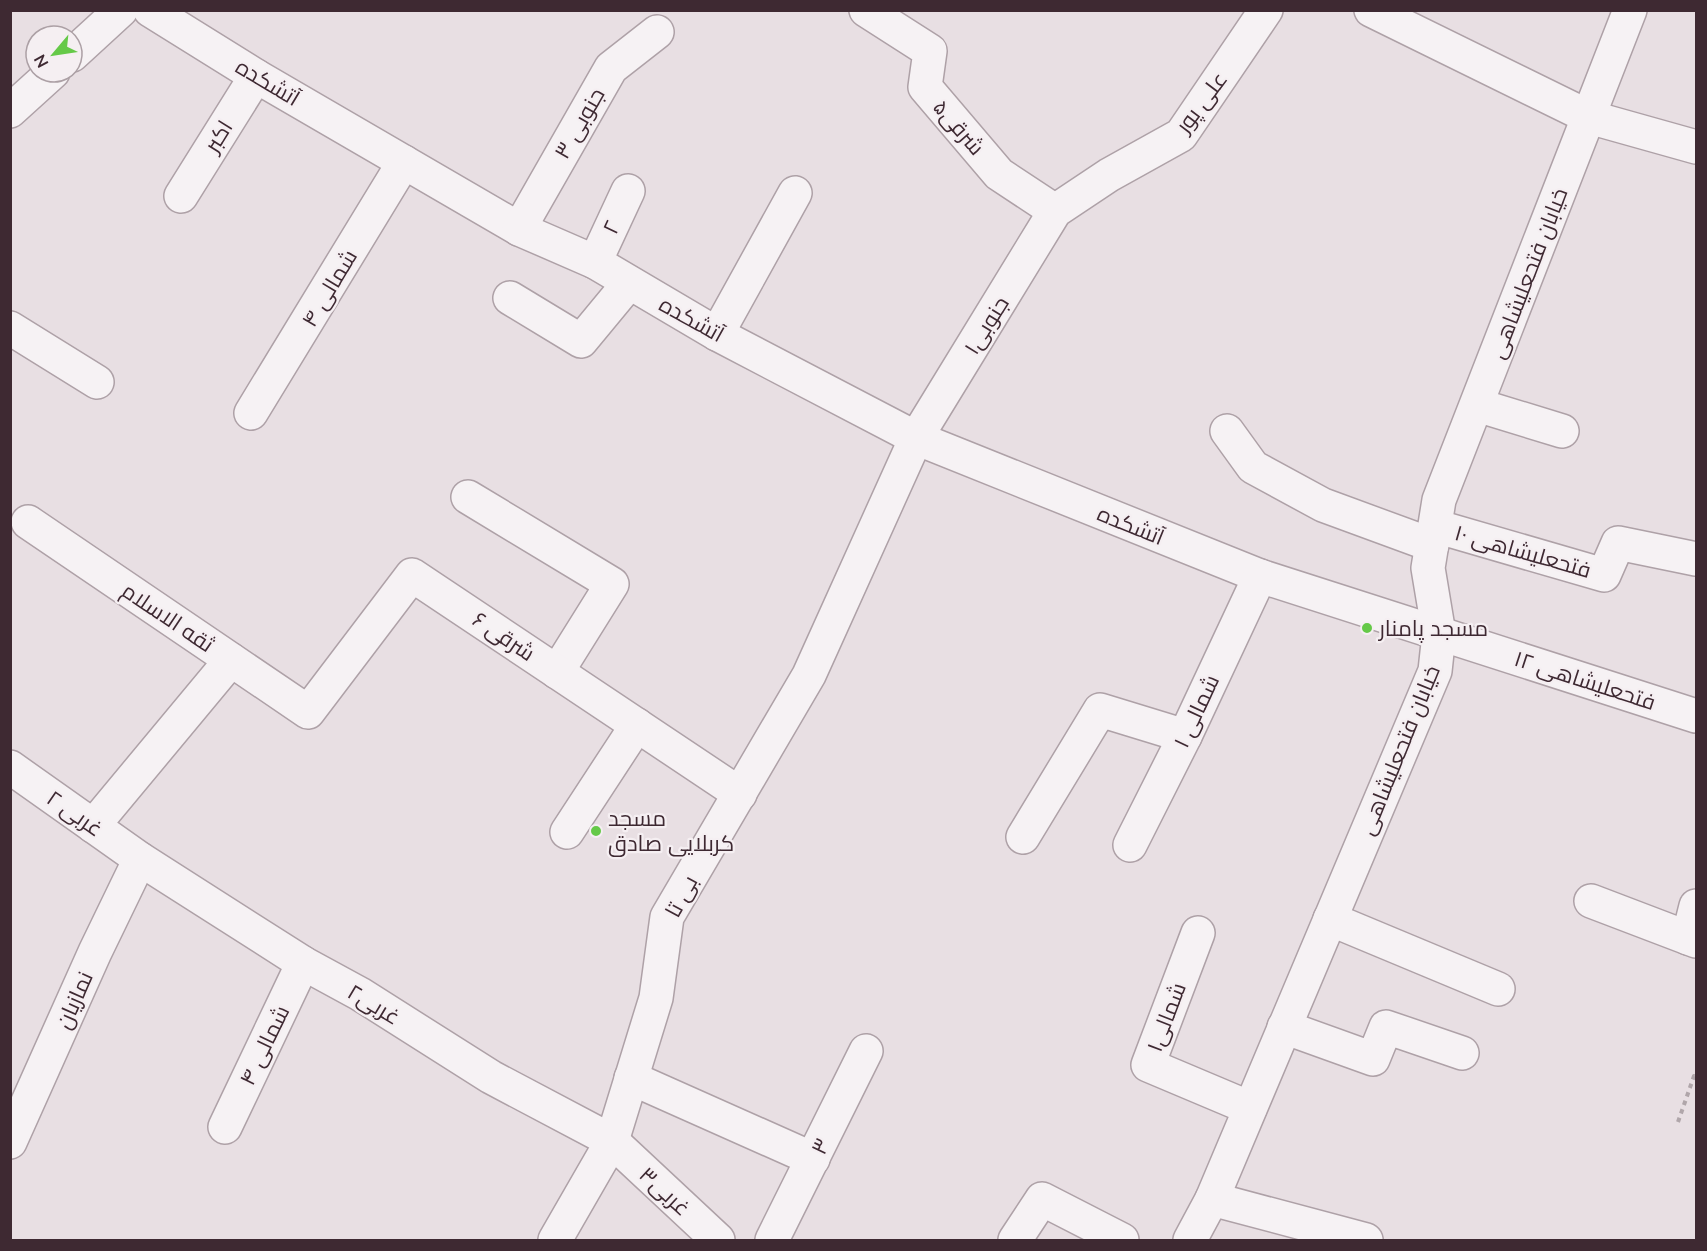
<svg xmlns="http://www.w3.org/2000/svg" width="1707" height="1251" font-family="Mulish,Cairo,sans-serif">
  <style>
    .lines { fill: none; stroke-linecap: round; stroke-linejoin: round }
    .minor-casing { stroke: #aea1a7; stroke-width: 36 }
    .path { stroke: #b0a6aa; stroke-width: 4; stroke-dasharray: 4.5 4.5; stroke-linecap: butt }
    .minor { stroke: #f6f2f4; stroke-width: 33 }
    .poi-dot { fill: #65c948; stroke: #f5eff2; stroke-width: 2 }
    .labels { text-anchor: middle; stroke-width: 4.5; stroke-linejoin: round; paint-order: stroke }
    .street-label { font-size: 22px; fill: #3e2932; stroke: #f5eff2 }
    .poi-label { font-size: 22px; fill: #3e2932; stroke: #f5eff2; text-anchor: start }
  </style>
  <rect width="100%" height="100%" fill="#e8dfe3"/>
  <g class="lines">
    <defs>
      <g id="minor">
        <path d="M150,10L256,76L519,229L595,262L717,334L916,438L1260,576L1696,716"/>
        <path d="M866,10L930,51L925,87L999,174L1055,211"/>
        <path d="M1371,10L1589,117L1696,147"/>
        <path d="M72,55L121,10"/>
        <path d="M10,111L53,72"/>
        <path d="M181,196L256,76"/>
        <path d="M519,229L611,68L657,32"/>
        <path d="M595,262L628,191"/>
        <path d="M510,298L581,341L629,283"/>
        <path d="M10,328L97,382"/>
        <path d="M717,334L795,193"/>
        <path d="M1477,405L1562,431"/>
        <path d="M251,413L404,162"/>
        <path d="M1227,431L1253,467L1323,505L1432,545"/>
        <path d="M468,497L612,584L557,672"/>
        <path d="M28,522L308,712L412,575L740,794"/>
        <path d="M1435,526L1604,575L1618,543L1696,559"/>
        <path d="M10,767L140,859L303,963L360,994L491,1077L612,1141L718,1240"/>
        <path d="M93,826L231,660"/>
        <path d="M567,832L637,725"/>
        <path d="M1023,837L1100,710L1185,736"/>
        <path d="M1130,845L1185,736L1260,576"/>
        <path d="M1591,901L1696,941"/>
        <path d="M1330,919L1498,989"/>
        <path d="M1198,933L1148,1065L1250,1108"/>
        <path d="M1688,938L1696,906"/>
        <path d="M1284,1027L1373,1059L1386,1027L1462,1053"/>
        <path d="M631,1078L813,1159"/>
        <path d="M225,1127L303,963"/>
        <path d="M10,1142L95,952L140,859"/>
        <path d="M1212,1199L1366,1240"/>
        <path d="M555,1240L612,1141L656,998L667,917L809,675L916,438L1055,211L1109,175L1181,135L1266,10"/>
        <path d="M772,1240L866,1051"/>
        <path d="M1015,1240L1042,1199L1122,1240"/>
        <path d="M1190,1240L1212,1199L1435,671L1439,634L1428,568L1439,500L1630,10"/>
      </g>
    </defs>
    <use href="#minor" class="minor-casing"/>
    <path class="path" d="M1678,1122L1694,1076H1696"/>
    <use href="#minor" class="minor"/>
  </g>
  <g class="poi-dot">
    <circle cx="1367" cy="628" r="6"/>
    <circle cx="596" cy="831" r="6"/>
  </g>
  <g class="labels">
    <g class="street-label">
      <text transform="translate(268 82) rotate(31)" y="8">آتشکده</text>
      <text transform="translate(1201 102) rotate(-53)" y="8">علی پور</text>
      <text transform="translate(579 123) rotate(-60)" y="8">۳ جنوبی</text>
      <text transform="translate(959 127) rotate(49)" y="8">شرقی۵</text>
      <text transform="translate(218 136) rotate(-58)" y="8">اکبر</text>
      <text transform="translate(611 227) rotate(-65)" y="8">۲</text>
      <text transform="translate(1528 273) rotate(-69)" y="8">خیابان فتحعلیشاهی</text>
      <text transform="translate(329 288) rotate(-59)" y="8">۴ شمالی</text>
      <text transform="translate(692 319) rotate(29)" y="8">آتشکده</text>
      <text transform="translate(986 325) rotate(-58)" y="8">جنوبی۱</text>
      <text transform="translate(1131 525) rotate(22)" y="8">آتشکده</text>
      <text transform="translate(1523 551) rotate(16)" y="8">فتحعلیشاهی ۱۰</text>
      <text transform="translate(168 617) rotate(34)" y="8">ثقه الاسلام</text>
      <text transform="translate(504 636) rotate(34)" y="8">۶ شرقی</text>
      <text transform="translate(1585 680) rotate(18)" y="8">فتحعلیشاهی ۱۲</text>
      <text transform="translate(1196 711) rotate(-65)" y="8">۱ شمالی</text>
      <text transform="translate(1399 750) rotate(-68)" y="8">خیابان فتحعلیشاهی</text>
      <text transform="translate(75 813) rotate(35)" y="8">۲ غربی</text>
      <text transform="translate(681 896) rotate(-62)" y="8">بی تا</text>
      <text transform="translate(74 1000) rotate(-66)" y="8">نمازیان</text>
      <text transform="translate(374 1004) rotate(31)" y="8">غربی۲</text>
      <text transform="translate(1166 1017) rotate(-69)" y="8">شمالی۱</text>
      <text transform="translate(264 1045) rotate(-64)" y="8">۴ شمالی</text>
      <text transform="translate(820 1146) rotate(-64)" y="8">۳</text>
      <text transform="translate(665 1191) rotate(43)" y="8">غربی۳</text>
    </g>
    <g class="poi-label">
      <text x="1379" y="636">مسجد پامنار</text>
      <text x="608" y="826">مسجد<tspan x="608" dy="25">کربلایی صادق</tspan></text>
    </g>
  </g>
  <rect width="1707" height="1251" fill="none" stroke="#3e2932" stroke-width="24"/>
  <g transform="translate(54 54) rotate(241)"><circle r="28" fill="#f5eff2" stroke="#aca0a5" stroke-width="1.5"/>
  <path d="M0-4.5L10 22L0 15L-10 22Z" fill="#65c948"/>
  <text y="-9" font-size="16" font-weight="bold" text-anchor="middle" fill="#3e2932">N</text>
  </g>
</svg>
